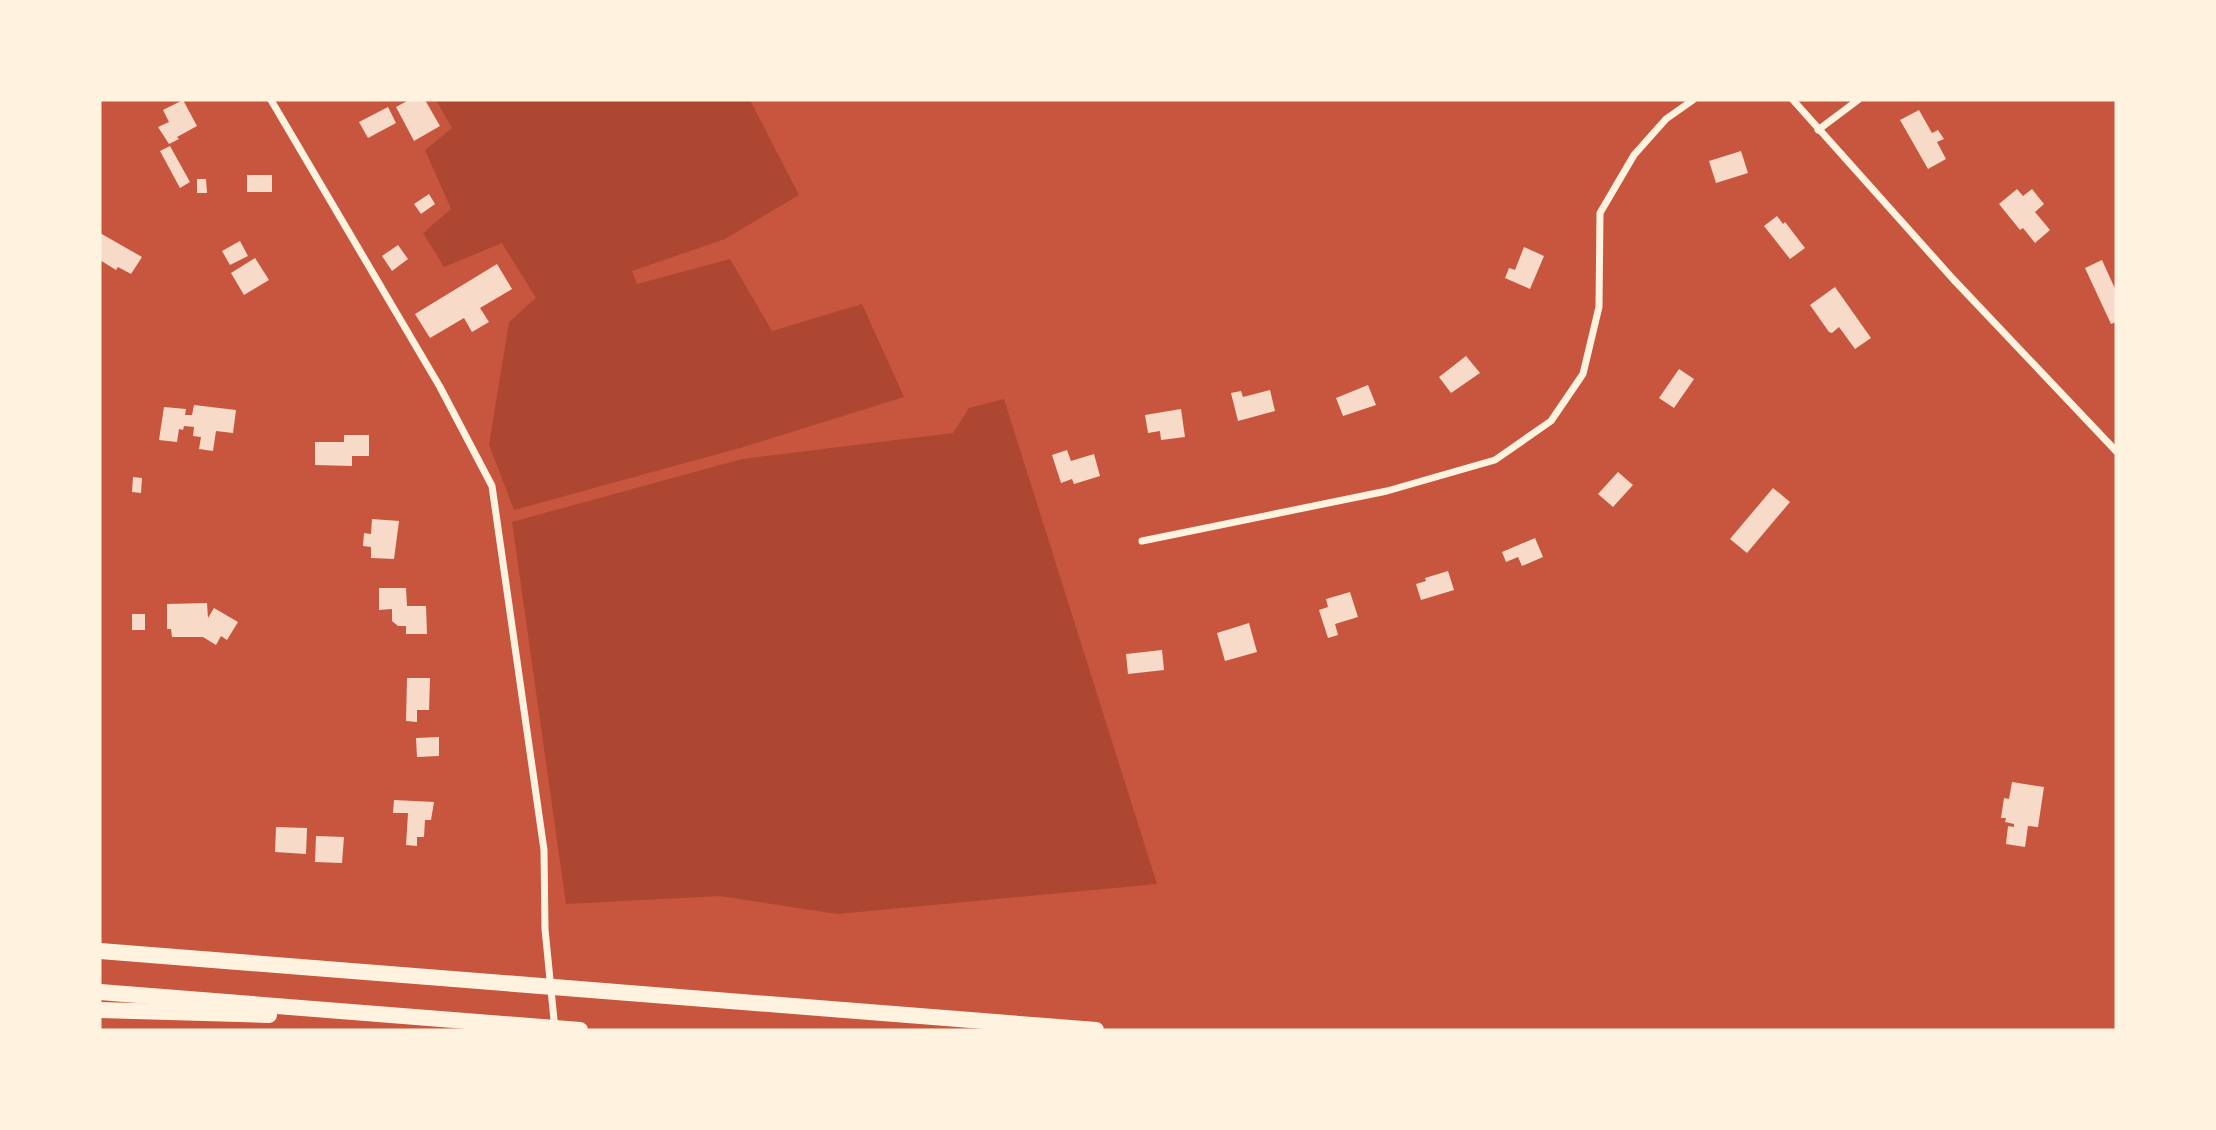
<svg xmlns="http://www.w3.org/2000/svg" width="2216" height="1130" font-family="'Times New Roman',serif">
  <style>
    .green { fill: #ae4732 }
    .building { fill: #f7dbc8 }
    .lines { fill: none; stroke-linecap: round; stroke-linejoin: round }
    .minor { stroke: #fff3e0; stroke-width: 7 }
    .motorway { stroke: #fff3e0; stroke-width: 16 }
  </style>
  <rect width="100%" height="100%" fill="#c8553d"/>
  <g class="green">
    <path d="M436,100H750L799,195L725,239L632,271L637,284L730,259L772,331L862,304L904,397L740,448L514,510L489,445L509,322L536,298L502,243L444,267L423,233L451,209L425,150L452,128Z"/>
    <path d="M1004,399L1157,884L837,914L719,896L566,904L512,522L742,459L953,433L969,408Z"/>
  </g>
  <g class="building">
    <path d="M183,100L197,126L177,137L179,139L169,144L158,127L169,122L163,110Z"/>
    <path d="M409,100H425L440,126L414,141L396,107Z"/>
    <path d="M388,107L396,123L368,138L359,122Z"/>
    <path d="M1919,110L1932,133L1938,130L1944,139L1937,142L1946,159L1928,169L1900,120Z"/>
    <path d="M170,146L190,182L180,188L160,151Z"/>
    <path d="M1741,151L1748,173L1716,183L1709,161Z"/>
    <rect x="247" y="175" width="25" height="17"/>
    <path d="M197,179H206L207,193H197Z"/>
    <path d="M2017,189L2023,196L2032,189L2044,204L2035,212L2050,230L2035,243L2023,228L2020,230L1999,204Z"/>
    <path d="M429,194L435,204L421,214L414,204Z"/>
    <path d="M1777,216L1783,224L1785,222L1805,248L1790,259L1764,226Z"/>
    <path d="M100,233L142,257L131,274L118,267L116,270L100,260Z"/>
    <path d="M240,241L248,256L230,265L222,251Z"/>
    <path d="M398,245L408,259L392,271L382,256Z"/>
    <path d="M1524,247L1544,256L1530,289L1505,278L1509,268L1515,270Z"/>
    <path d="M255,258L269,280L244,295L231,273Z"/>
    <path d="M2102,260L2116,291V322L2111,324L2085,268Z"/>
    <path d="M497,264L512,289L480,308L489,322L472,332L464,318L430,338L415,314Z"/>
    <path d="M1835,287L1871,338L1855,349L1839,327L1832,333L1829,332L1810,305Z"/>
    <path d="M1466,356L1480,373L1451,393L1439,377Z"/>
    <path d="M1679,369L1694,379L1674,408L1659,398Z"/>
    <path d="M1368,385L1376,405L1343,416L1336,398Z"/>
    <path d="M1270,390L1275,411L1238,421L1231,393L1241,391L1243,397Z"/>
    <path d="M194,405L236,410L233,433L216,431L213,451L199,449L201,437L193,436L194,427L184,426L183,430L179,429L177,442L159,440L164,407L186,409L185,415H192Z"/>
    <path d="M1181,409L1185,437L1161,440L1160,431L1148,433L1145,415Z"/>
    <path d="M344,435H369V456H352V466L315,465V442H344Z"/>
    <path d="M1067,450L1071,461L1094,454L1100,476L1074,484L1072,479L1061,483L1052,455Z"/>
    <path d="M1618,472L1633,485L1613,507L1598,494Z"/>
    <path d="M133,477L142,478L141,493L132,492Z"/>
    <path d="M1773,488L1790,502L1747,553L1730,539Z"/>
    <path d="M372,519L399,521L394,559L371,558V547L363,546L364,533L371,534Z"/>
    <path d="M1535,538L1543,557L1522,566L1518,557L1506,562L1502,552Z"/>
    <path d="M1448,571L1454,590L1421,600L1416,584L1426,581L1425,578Z"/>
    <path d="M379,588H406L407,606H426L427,634H406V626H398L392,621V609L379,610Z"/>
    <path d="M1350,592L1358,617L1335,624L1338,635L1328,638L1319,610L1328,607L1326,599Z"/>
    <path d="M207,603L208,618L214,608L238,622L227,640L221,636L216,645L203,637H172L171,629H167V604Z"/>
    <rect x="132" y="614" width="13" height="16"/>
    <path d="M1249,623L1257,652L1225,661L1217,633Z"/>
    <path d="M1162,650L1164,670L1128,674L1126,654Z"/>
    <path d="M407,678H430L429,710H417V722L406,721Z"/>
    <path d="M439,737V756L417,757L416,738Z"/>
    <path d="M2012,782L2044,787L2038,827L2028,826L2025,847L2006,844L2008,826L2014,827V824L2005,822L2006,818H2001L2004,798L2009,799Z"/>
    <path d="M394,800L434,802L431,820H425L424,837H417V846L406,845L408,813H393Z"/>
    <path d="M276,827L307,828L306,854L275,852Z"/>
    <path d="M316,836L344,837L342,863L315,862Z"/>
  </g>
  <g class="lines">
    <g class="minor">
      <path d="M271,100L440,387L492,486L544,850L545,929L555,1030"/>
      <path d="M1793,100L1953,279L2116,451"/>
      <path d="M1818,130L1858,100"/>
      <path d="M1142,541L1387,491L1495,460L1551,421L1583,374L1599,307L1600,213L1634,155L1666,119L1693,100"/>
    </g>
    <g class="motorway">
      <path d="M100,951L1096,1030"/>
      <path d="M100,992L580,1030"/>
      <path d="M100,1010L269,1015"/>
    </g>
  </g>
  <rect width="2216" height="1130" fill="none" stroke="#fff3e0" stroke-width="203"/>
</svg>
